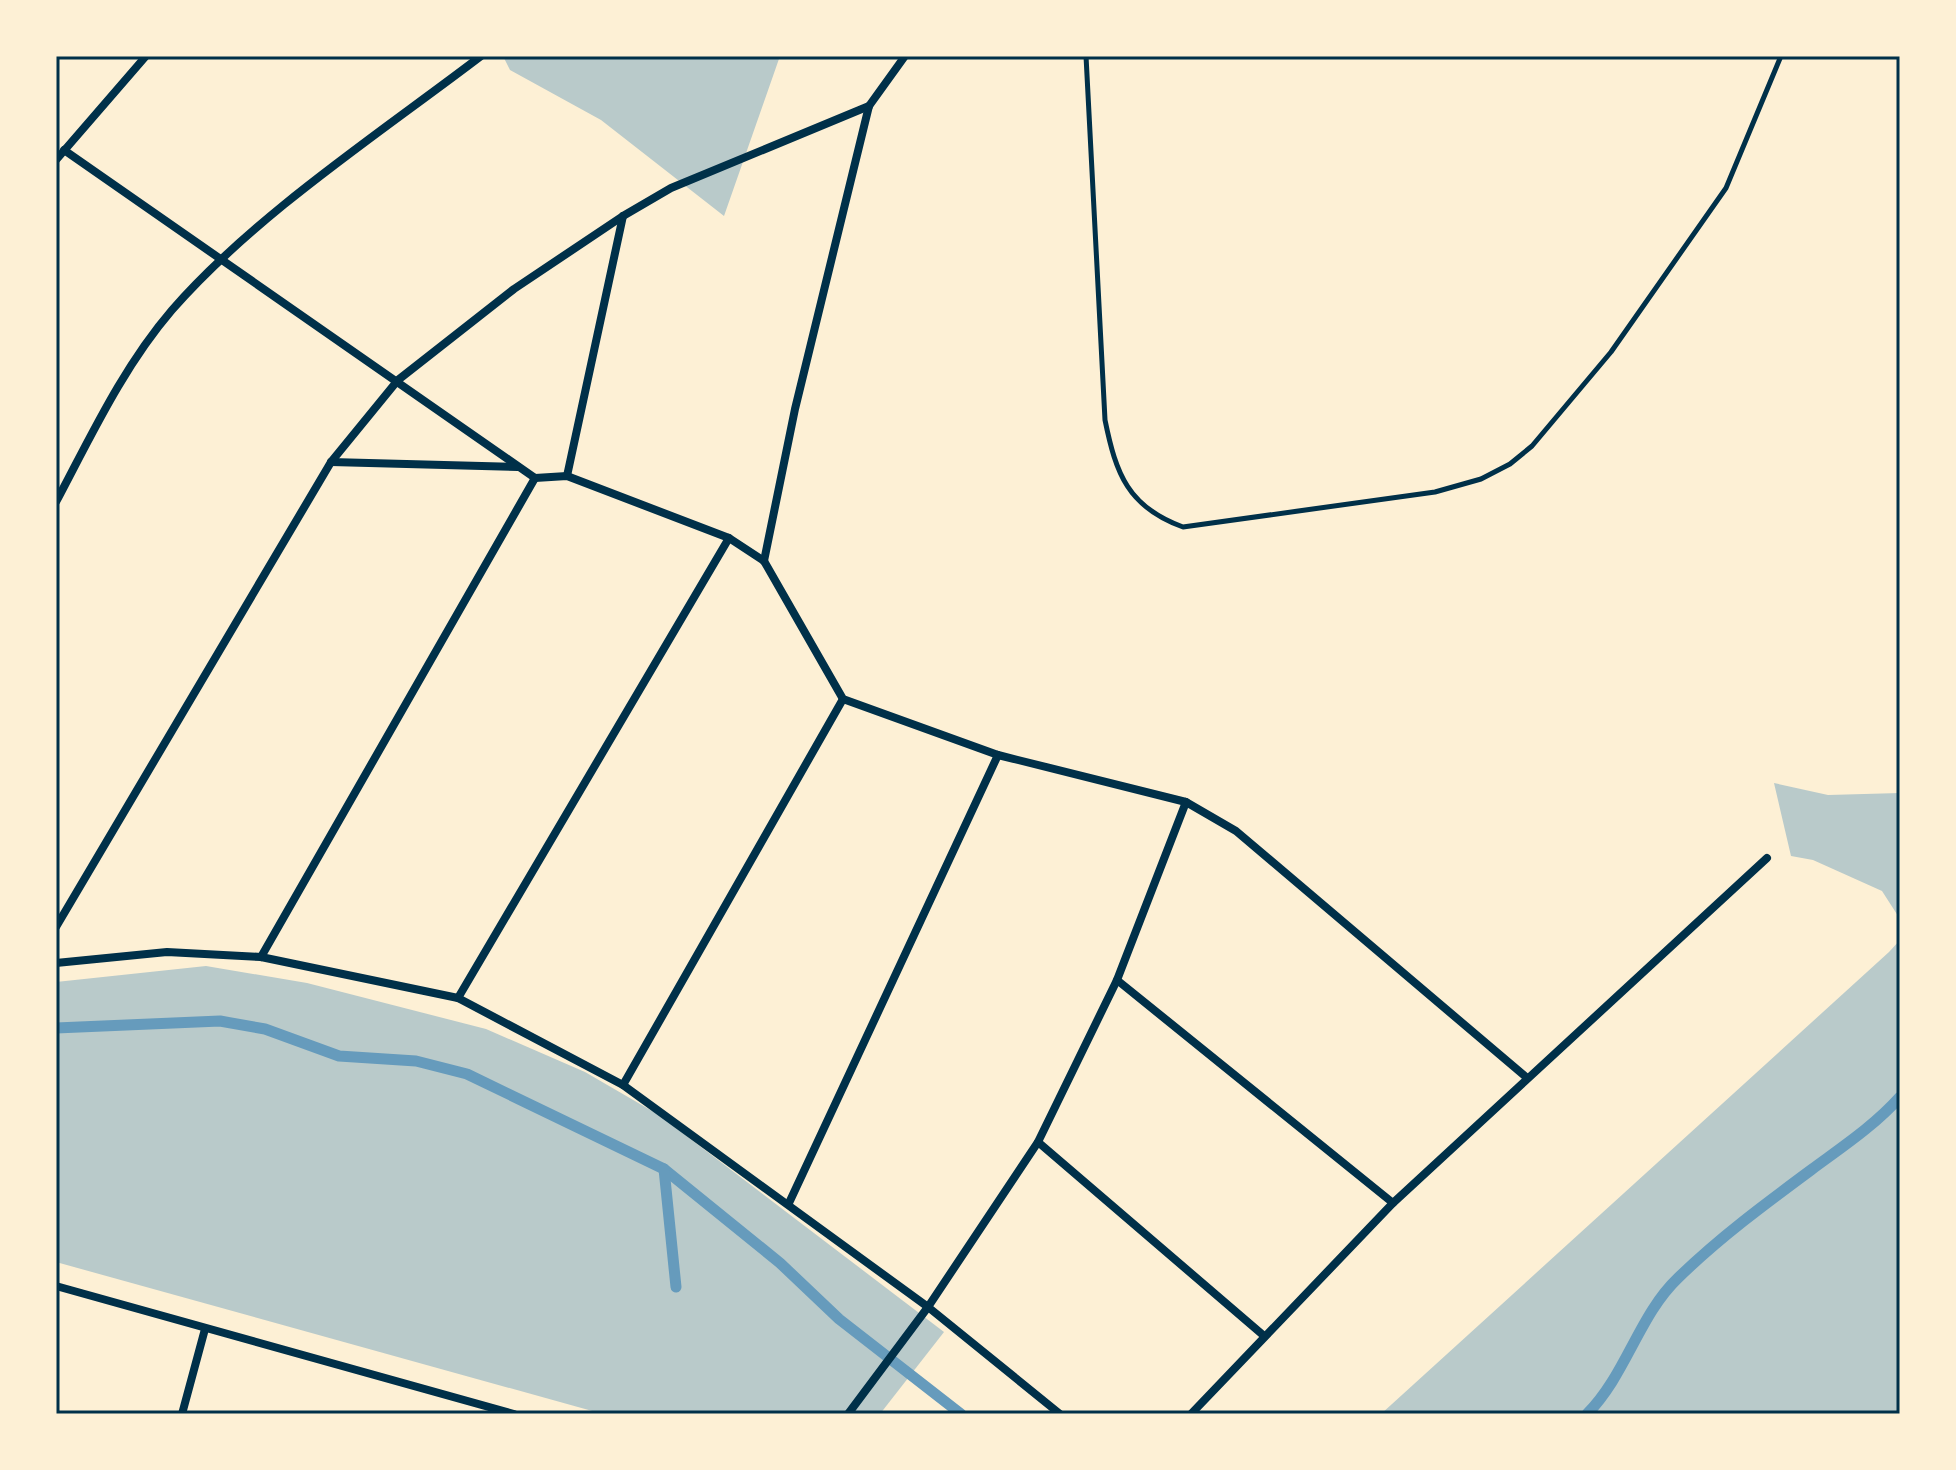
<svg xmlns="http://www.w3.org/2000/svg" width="1956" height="1470" font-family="'Open Sans',sans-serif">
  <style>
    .green { fill: #b9caca }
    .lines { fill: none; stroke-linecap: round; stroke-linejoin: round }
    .stream { stroke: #669bbc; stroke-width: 11 }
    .path { stroke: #003049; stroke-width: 5 }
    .minor { stroke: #003049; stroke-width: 8 }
    .neatline { fill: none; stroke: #003049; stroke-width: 3 }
  </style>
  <rect width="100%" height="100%" fill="#fdf0d5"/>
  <g class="green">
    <path d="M503,56H780L724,216L601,120L510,70Z"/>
    <path d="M1774,783L1828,795L1900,793V919L1882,891L1813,860L1791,856Z"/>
    <path d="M1900,940V1414H1381L1889,952Z"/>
    <path d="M206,966L307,983L486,1029L585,1072L659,1115L944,1332L880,1414H603L56,1262V982Z"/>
  </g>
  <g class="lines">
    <g class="stream">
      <path d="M56,1028L220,1021L265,1029L339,1056L416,1061L467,1074L664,1169L780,1263L839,1319L961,1414"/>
      <path d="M664,1169L676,1287"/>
      <path d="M1587,1414C1626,1375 1639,1315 1678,1278C1719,1238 1765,1204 1811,1170C1842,1147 1874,1126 1900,1097"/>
    </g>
    <path class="path" d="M1086,56L1105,420C1116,474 1128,507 1183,527L1435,492L1481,479L1510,464L1532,446L1611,352L1726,188L1781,56"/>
    <g class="minor">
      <path d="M64,150L535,478L567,476L729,538L764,561L843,699L998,755L1186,802L1236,831L1526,1077"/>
      <path d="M56,160L146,56"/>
      <path d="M331,462L518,467"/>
      <path d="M567,476L623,216"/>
      <path d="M56,502C91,436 123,367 172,310C255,215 380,133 481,56"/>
      <path d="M764,561L795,409L869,106L905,56"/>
      <path d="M56,927L331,462L398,380L514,289L623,216L671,188L869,106"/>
      <path d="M261,957L535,478"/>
      <path d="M56,963L167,952L261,957L458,998L623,1085L928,1307L1060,1414"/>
      <path d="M1117,980L1393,1203"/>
      <path d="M458,998L729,538"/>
      <path d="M623,1085L843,699"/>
      <path d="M1038,1142L1263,1335"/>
      <path d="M789,1203L998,755"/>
      <path d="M56,1286L514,1414"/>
      <path d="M182,1414L205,1329"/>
      <path d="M848,1414L928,1307L1038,1142L1117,980L1186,802"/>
      <path d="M1191,1414L1393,1203L1767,858"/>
    </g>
  </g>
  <rect width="1956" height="1470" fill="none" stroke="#fdf0d5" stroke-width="116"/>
  <rect x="58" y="58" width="1840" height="1354" class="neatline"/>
</svg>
